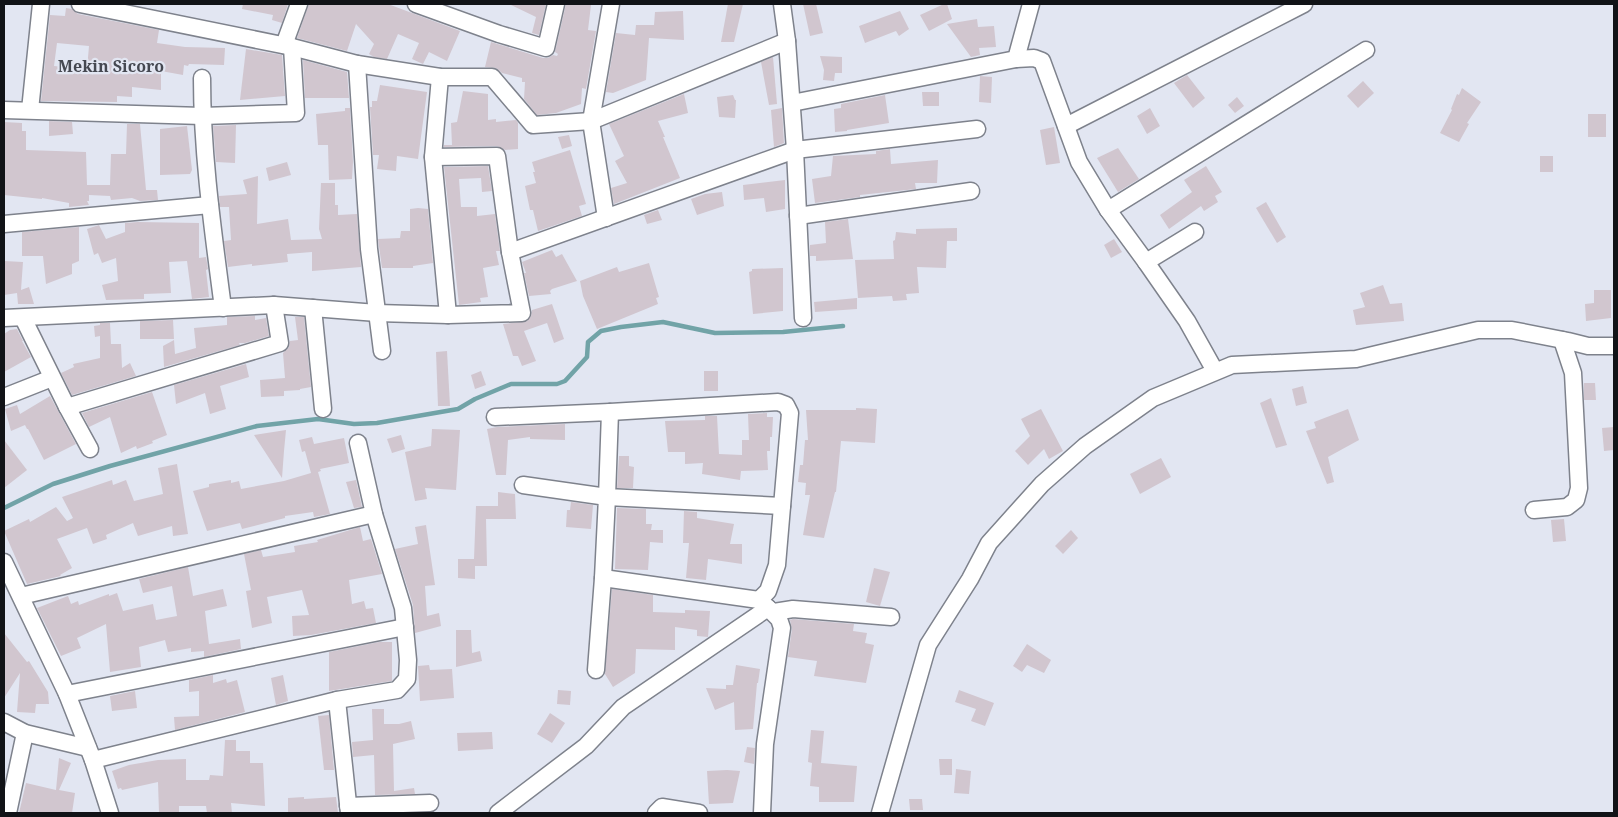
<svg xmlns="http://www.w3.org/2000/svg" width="1618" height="817" font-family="'Noto Serif',serif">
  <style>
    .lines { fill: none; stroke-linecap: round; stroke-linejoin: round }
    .stream { stroke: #71a3a7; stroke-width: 4.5 }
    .building { fill: #d1c6cf; fill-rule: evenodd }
    .minor-casing { stroke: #7e828c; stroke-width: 19 }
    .minor { stroke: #fff; stroke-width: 16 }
    .labels { text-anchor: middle; stroke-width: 4.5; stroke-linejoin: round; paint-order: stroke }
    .quarter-label { font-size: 16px; font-weight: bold; fill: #454851; stroke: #e2e6f2 }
  </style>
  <rect width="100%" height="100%" fill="#e2e6f2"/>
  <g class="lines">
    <path class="stream" d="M4,508L53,484L110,466L257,426L318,419L354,424L377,423L458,409L475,399L511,384H557L565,381L587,357L588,342L601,331L621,327L663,322L715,333L783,332L843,326"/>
  </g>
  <g class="building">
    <path d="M243,4H288L282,23L272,20L273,15L242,9Z"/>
    <path d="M309,4H388L460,31L447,61L429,52L423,64L412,59L419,43L398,34L387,59L374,57L369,54L374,44L356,24L347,51L297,38Z"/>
    <path d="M509,4H546L539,35L532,33L536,17Z"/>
    <path d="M566,4L591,5L588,30L596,31L586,89L582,88L581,104L556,113L537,115L524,99L525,82H522V78L502,73L496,68L485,67L491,42L543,58H548L553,55L557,56L558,54L555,52Z"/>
    <path d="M728,4H743L734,42H721Z"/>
    <path d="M803,4H816L823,33L810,36Z"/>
    <path d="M944,4H947L952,19L929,31L920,15Z"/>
    <path d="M66,8L72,9L78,14L159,30L157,43L185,47L225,48L224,65L189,64L188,66L184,65L183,75L161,71V90L132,87V97L117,96V102L41,101L50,15L65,16ZM57,43L89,46L87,69L54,66Z"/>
    <path d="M683,11L684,40L649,38L646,80L613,93L606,92L616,33L635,35L636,25H654L655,12Z"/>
    <path d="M900,11L909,29L899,36L896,31L865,43L859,26Z"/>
    <path d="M977,19L978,27L994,26L996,47L979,48L980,55L971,57L947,24Z"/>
    <path d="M246,49L282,55L285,96L240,100Z"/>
    <path d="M820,56L842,57V73H835L834,81L823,80L824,70Z"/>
    <path d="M773,57L777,104L769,105L761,62Z"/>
    <path d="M303,60L347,72L349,98H305Z"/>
    <path d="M1187,75L1205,98L1193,108L1174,83Z"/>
    <path d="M980,76L992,77L991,103L979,102Z"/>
    <path d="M1363,81L1374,93L1358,108L1347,96Z"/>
    <path d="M380,85L427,92L418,159L397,156L396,171L377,169L379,155H373L370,107H372V101H377Z"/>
    <path d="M1462,88L1481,102L1467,123L1469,124L1459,142L1440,133L1452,110L1451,109L1457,94L1459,95Z"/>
    <path d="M463,91L488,94V120L496,119V122L516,120L518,123V149L505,150L497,146L444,147V145H452L451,123L457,122Z"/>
    <path d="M922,92H939V106H923Z"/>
    <path d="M684,94L688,113L658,121L665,137H663L680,178L614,204L611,188L627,183L615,161L624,156L609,124Z"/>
    <path d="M733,95L735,100H736L735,118L719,117L717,97Z"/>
    <path d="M885,95L889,123L847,130V131L835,132L834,109L841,108V104Z"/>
    <path d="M1237,97L1244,106L1235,113L1228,105Z"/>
    <path d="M345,108H350L353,162L352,179L329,180L328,145H318L316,114L345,111Z"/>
    <path d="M782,108L784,143L774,147L771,110Z"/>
    <path d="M1150,108L1160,126L1147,134L1137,116Z"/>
    <rect x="1588" y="114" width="18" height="23"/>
    <path d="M49,121L72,122L73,134L49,136Z"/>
    <path d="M4,122L22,123V131H26V150L86,152L87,185H110L111,154H126L127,124H140L146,190H157L158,200L140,201L132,198L111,200L110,196L89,195V201H87L89,205L69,207V203L42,198V199L4,195Z"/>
    <path d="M236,125L235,163L216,162L213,126Z"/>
    <path d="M187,126L192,170L190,174L160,175V129Z"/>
    <path d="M1054,127L1060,163L1046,165L1040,130Z"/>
    <path d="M569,135L572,146L562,149L558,137Z"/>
    <path d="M1118,148L1139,179L1118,192L1097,158Z"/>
    <path d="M890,149L891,164L938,160L937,183H915L916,189L860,195V197L815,203L812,179L831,176L833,156L876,154V151Z"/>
    <path d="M570,150L586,204L579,206L582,216L538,231L533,210H530L525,186L536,183L533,172H535L532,162Z"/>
    <rect x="1540" y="156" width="13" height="16"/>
    <path d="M287,162L291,175L269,181L266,168Z"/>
    <path d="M488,166L492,191L482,192L481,178L459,179L461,207H477V216L495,214L500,251H496L499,265L483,268L488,297L480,298L481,302L459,305L444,167Z"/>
    <path d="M1206,166L1222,192L1215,196L1218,202L1204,211L1201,206L1169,229L1160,215L1192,192L1184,180Z"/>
    <path d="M258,176L257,224L288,219L291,240L322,239L319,229L321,183H335V205H338V215L357,214L361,267L312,271V252L287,254L288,262L252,266V264L228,267L224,241L231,240L229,207H220L219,196L247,194L243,180Z"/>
    <path d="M785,180V209L766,212L764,198L744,200L743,185Z"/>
    <path d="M722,192L724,206L697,215L691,199L705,194Z"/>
    <path d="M1266,202L1286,237L1277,243L1256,208Z"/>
    <path d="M418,208L428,209L433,263L413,266V268H382L378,239L400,238L401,231H410V209Z"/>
    <path d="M658,210L662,220L647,224L644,215Z"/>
    <path d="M848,219L853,259L816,261V256H810V245L826,243L825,222Z"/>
    <path d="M138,222L199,223V258L206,257L208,269L206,270L209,297L192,299L187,261L169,262L171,293L144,294V299L106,300L102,285L118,281L116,258L102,263L98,253L94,255L87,229L99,225L106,239L125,232V223Z"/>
    <path d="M79,227V261L72,264V274L46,284L43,256H22V232Z"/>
    <path d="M957,228V241H947L946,268L917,267L919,293L906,294L907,300L893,301L892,296L858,298L855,260L894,259L893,241L895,240L896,232L916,234V229Z"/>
    <path d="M1114,239L1122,252L1111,258L1104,245Z"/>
    <path d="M552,250L556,257L562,254L577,281L552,289L550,291L551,294L529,296L524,273H526L522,262Z"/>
    <path d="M4,261L23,262L21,290L29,287L34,304H18L17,293L4,295Z"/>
    <path d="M649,263L659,297L656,298L658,304L597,329L583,296L580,281L617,267L619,272Z"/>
    <path d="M783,268V311L753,314L749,272L752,271V269Z"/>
    <path d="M1383,285L1390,304L1402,303L1404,321L1356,325L1353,310L1365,307L1360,293Z"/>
    <path d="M1594,290H1611V318L1586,321L1585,304L1594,303Z"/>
    <path d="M857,298V309L815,312L814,302Z"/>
    <path d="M552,304L564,339L554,343L547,323L524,331L536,361L522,366L518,356H513L503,324L527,321L531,316L532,310Z"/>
    <path d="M255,316V320L266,318L269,336L245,343H239L240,345L164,367L163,346L174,340L175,354L196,348L194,328L227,325V317Z"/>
    <path d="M295,317H304L311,387L300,389V390L284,391V396L261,397L260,380L285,378L283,353L289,347L290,341L298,340Z"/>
    <path d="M173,320L174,339H140V321Z"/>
    <path d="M100,323H110L111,344H121L122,368L130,363L136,376L72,395L61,373L74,367L73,364L100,358V336L95,337L94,326L100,325Z"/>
    <path d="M17,329L23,341H22L31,357L4,372V334L10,330Z"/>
    <path d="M447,351L450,406H438L436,352Z"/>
    <path d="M246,364L249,377L220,386L226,409L210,414L205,393L176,404L174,385Z"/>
    <path d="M481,371L486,385L475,389L471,375Z"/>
    <rect x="704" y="371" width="14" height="20"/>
    <path d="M1584,383H1595L1596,400H1584Z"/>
    <path d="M1303,386L1307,403L1296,406L1292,389Z"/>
    <path d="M152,392L167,435L152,441L153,443L137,449L136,446L121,453L110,417L89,427L82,413Z"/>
    <path d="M50,396L76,444L44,460L28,429H27L25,425L11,431L5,409L17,405L20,414Z"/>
    <path d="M1271,398L1287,445L1276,448L1260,403Z"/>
    <path d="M856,408L877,409L875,443L841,441L836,492H835L824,538L803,535L810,495H805L806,483L798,482L800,465H803L805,440H808L806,410H856Z"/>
    <path d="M1041,409L1063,451L1049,459L1044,449L1028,465L1015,451L1030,436L1021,419Z"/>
    <path d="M1348,409L1359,440L1328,457L1334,482L1327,484L1306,431L1316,428L1314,422Z"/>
    <path d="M767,413V417H773L772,437H770V451H767L768,470L741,471L740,480L702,474L703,463L685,464V452H668L665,421L705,420V416H717L719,454L742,455V440H749L748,414Z"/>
    <path d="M565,424V440L530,439V437L508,440L506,475H496L487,429L497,427Z"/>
    <path d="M1614,427V450L1604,451L1602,428Z"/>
    <path d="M432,429L460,430L456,490L425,488L427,499L415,501L405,452L431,446Z"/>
    <path d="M286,430L284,451L282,478L254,435Z"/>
    <path d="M401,435L405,449L392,453L387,439Z"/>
    <path d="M312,437L314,444L344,438L349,463L320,469L321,471L318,472L330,514L314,517L313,512L285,516V518L242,529L240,523L207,531L193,491L209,487V484L231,480V483L239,481L241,489L284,481L311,473L305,451L302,452L299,440Z"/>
    <path d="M4,440L27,470L4,488Z"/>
    <path d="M619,456H629V466L634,467L633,488H617Z"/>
    <path d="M1161,458L1171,477L1140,494L1130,474Z"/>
    <path d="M177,464L188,534L173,536L172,526L138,536L133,523L106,535L107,539L93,544L87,528L57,539L72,568L60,575L61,576L27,584L4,531L29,519L30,522L56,507L67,521L73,518L62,497L112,480L113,485L126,480L134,501L163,494L158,468Z"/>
    <path d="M356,480L362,507L354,508L346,482Z"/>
    <path d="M498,492L515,494L516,519H486L487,566H475V579L458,578V559H474L476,506H498Z"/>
    <path d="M571,502L593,505L591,529L566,527L567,510H570Z"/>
    <path d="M617,508L646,509V524H652L651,530H663V543L650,542L648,570L615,569Z"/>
    <path d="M684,511L697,512V518L734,524L730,544H742V564L708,559L706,580L686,578L689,543H683Z"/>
    <path d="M1564,519L1566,541L1553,542L1551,520Z"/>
    <path d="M426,525L435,585L425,586L427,616L439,613L441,626L415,633L413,605L395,549L418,544L415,527Z"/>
    <path d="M360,527L363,541L371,539L382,574L349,580L352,604L364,601L366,609L373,608L376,623L311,635L293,636L292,616L309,615L302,590L267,597L272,623L252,628L246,591L251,590L244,554L261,550L263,557L295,552L294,546L318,542L317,540Z"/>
    <path d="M1071,530L1078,538L1063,554L1055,546Z"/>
    <path d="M188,567L193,596L223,589L227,606L205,611L209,644L240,639L241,649L204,657V651L191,652V648L168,652L165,640L139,647L141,667L110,672L106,624L77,638L81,648L61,656L37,608L68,596L71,604L78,601L79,605L109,594V596L117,593L123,611L153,604L156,620L177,616L172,586L143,593L139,579Z"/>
    <path d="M874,568L890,572L880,606L866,602Z"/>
    <path d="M612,589L653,595V612L685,613V610L710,611L708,637L697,636V630L675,627V650L636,649L635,673L613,687L605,674Z"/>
    <path d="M793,619L854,624L853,631L867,633L865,643L874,645L866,683L814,676L817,661L788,657L792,629L790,620Z"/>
    <path d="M456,630H471L472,653L480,651L482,661L456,667Z"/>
    <path d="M4,633L27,662L29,661L48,692L49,704H36L35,713L17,712L20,673L4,698Z"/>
    <path d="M379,642H392V681L329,691V652Z"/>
    <path d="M1027,644L1051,660L1044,673L1027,665L1022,672L1013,666Z"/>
    <path d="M429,665L430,670L452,669L454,698L420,701L418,666Z"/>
    <path d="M736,665L760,669L758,683H757L753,729L735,730L734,702L715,710L706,688L726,689V685H733Z"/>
    <path d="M213,675V683L226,679L227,683L237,680L245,712L175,730L174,717L199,716V691L189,692V680Z"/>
    <path d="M283,675L288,701L276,705L271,678Z"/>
    <path d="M558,690L571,691L570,705L557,704Z"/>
    <path d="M959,690L994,703L985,726L971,721L976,709L955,702Z"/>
    <path d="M135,691L137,708L112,711L110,696Z"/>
    <path d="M372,709H384V724H399L411,721L415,739L393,744L394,791L414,788L415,794L375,795L374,755L353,757L352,742L373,740Z"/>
    <path d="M550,713L565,723L552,743L537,734Z"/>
    <path d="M329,715L334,770H324L318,716Z"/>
    <path d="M811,730L824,731L821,763L857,766L854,802H819V787L810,786L812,763L808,762Z"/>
    <path d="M492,732L493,749L458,751L457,733Z"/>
    <path d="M225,740H236V751H250V763H263L265,806L231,803L232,813H207L206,806H179V813H159L158,782L122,790L121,788L118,789L112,771L129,765L158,760L186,759V780H209L210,775L223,776Z"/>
    <path d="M747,747L755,748L754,764L744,762Z"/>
    <path d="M59,758L71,763L59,790L75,793L72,813H19L26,783L56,790Z"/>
    <path d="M939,759H952V775H940Z"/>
    <path d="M956,769L971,771L969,794L954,793Z"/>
    <path d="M727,770L740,771L733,803L709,804L707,771Z"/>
    <path d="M304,797V799L336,797L338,813L288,812V798Z"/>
    <path d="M909,799H922L923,810H910Z"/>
  </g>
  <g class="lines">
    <defs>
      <g id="minor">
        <path d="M80,4L292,47L357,64L440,77H492L533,125L591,121L787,41"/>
        <path d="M416,4L499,34L546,48L556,4"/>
        <path d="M782,4L787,41L795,150L803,318"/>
        <path d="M284,45L299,4"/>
        <path d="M1016,59L1034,58L1042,61L1079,162L1108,210L1146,262L1187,321L1215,371"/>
        <path d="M357,64L369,249L382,351"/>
        <path d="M440,77L433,157L448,315"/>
        <path d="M202,78C202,155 213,231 223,308"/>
        <path d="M792,103L1016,59L1031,4"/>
        <path d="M4,110L202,116L296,113L292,47"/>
        <path d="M30,110L41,4"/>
        <path d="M1066,126L1304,4"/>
        <path d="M1108,210L1366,50"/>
        <path d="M798,216L971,191"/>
        <path d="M606,218L591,121L611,4"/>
        <path d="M4,224L210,205"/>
        <path d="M510,252L795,150L977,129"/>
        <path d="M1146,262L1195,232"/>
        <path d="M313,308L323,409"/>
        <path d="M4,318L274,305L377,313L448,315L522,313L510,252L497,156L433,157"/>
        <path d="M23,318L67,407L90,449"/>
        <path d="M4,397L52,378"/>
        <path d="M67,407L280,343L274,305"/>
        <path d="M610,412L778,402L786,405L790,413L777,565L768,591L759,600L768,608"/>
        <path d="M495,417L610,412L607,497L782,506"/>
        <path d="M523,485L607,497L603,578L596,670"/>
        <path d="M1534,510L1567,507L1576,500L1579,488L1573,373L1562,340"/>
        <path d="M4,562L67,694L93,760L110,813"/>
        <path d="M603,578L759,600"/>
        <path d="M21,596L374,514"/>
        <path d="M774,612L793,609L891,617"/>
        <path d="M67,694L405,627"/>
        <path d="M337,700L349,813"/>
        <path d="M4,722L25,733L88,748"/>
        <path d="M93,760L337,700L397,690L407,679L408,660L403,608L374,514L358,443"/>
        <path d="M348,806L430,803"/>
        <path d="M8,813L25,733"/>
        <path d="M498,813L586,746L623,707L768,608L779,619L782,628L765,744L762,813"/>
        <path d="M656,813L662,807L699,813"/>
        <path d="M880,813L928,645L970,579L989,543L1042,484L1085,446L1153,398L1232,365L1356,359L1478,330H1512L1568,341L1588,346H1614"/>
      </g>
    </defs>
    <use href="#minor" class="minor-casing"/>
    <use href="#minor" class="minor"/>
  </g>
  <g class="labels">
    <g class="quarter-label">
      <text x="111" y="72">Mekin Sicoro</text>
    </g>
  </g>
  <rect width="1618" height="817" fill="none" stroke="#111317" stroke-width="10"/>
</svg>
